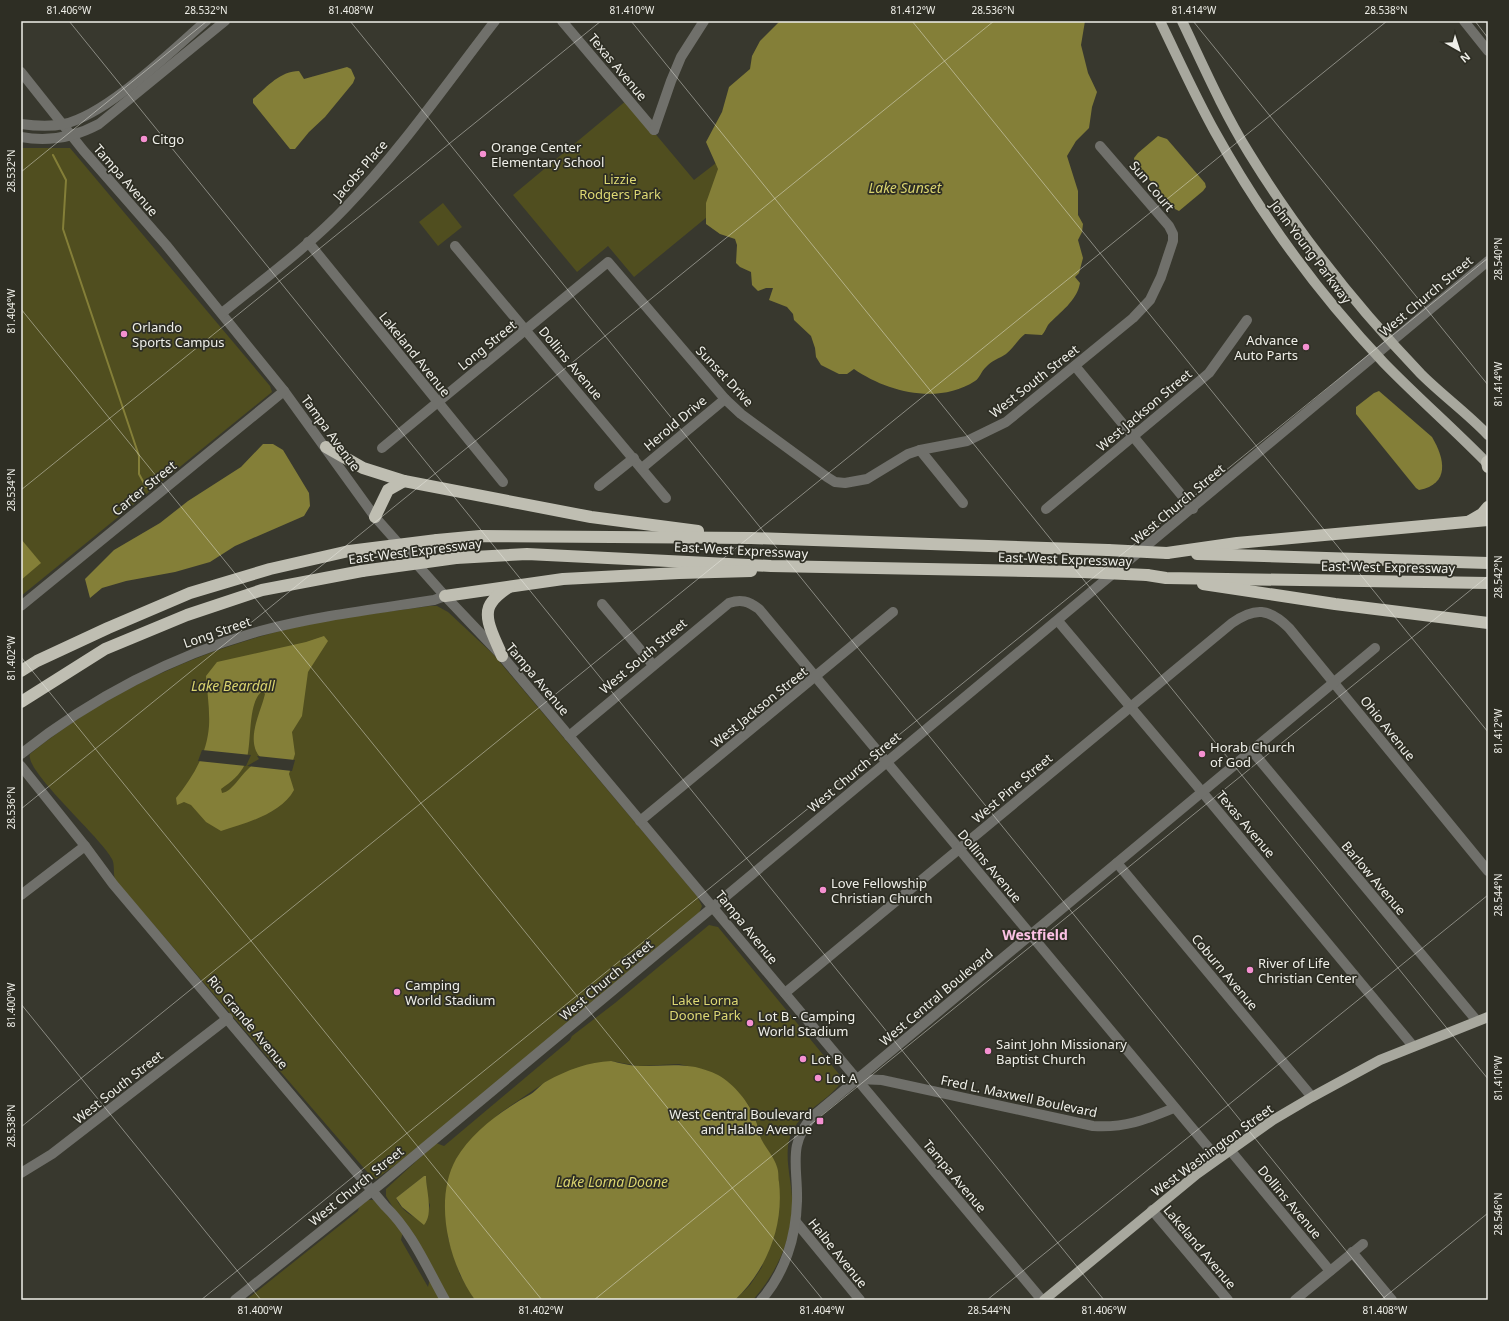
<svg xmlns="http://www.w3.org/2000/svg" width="1509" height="1321" font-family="'Noto Sans',sans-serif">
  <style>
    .green { fill: #504e1f; fill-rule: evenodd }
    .water { fill: #847f38; fill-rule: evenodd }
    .pier { fill: #38382e }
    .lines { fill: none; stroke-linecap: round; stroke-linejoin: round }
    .stream { stroke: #847f38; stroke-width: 2 }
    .minor { stroke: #70706b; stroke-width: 10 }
    .major { stroke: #a8a89e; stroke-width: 10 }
    .highway { stroke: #bfbeb2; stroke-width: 12 }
    .highway-bridge { stroke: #bfbeb2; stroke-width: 12 }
    .ticks { fill: none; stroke: #efefe9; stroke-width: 1; stroke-opacity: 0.45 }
    .poi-dot { fill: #f590d1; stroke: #2e2e24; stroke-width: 1.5 }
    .labels { text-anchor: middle; stroke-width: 3.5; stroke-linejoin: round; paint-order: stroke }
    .street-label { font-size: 13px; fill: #efefe9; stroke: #2e2e24 }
    .poi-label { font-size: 13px; fill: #efefe9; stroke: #2e2e24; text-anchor: start }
    .park-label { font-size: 13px; fill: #ded974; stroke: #2e2e24 }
    .water-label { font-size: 14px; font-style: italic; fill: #dad46f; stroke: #2e2e24 }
    .neighbourhood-label { font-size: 14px; font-weight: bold; fill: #fcc2e5; stroke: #2e2e24 }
    .neatline { fill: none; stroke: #efefe9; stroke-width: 1.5 }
    .ticks-label { font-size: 10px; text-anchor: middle; fill: #efefe9 }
  </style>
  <rect width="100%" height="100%" fill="#38382e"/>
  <g class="green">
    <path d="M627,100L694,180L738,146L735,194L634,277L608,246L577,272L513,195Z"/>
    <path d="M21,148H70L270,386L272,392L21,596Z"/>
    <path d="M443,203L462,227L438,246L419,222Z"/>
    <path d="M430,606H437L448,612L493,654L697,896L702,906L699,913L412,1153L376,1179L369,1174L115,880C113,873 115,865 112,859C102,838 24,771 30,754C110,689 205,648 304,625C346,616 388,612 430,606Z"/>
    <path d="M709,925L718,927L843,1079C830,1102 799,1110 790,1137C784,1156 791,1178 792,1197C794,1236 778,1271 753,1300H735L750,1285L762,1267L778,1181L777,1168L762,1141L756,1120L748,1104L728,1083L708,1071L679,1064L639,1066L611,1061L547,1081L500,1113L474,1137L456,1160L449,1183L446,1200L448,1238L460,1275L475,1300H450L386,1196V1189L436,1143L444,1146L570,1040L572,1036L615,1003ZM424,1176L426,1177L427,1198L430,1205L426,1222C414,1218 401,1211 396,1198Z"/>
    <path d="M368,1200H374L403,1231L401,1240L428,1287L430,1279L442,1300H246L358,1211L359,1207Z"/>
  </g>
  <g class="water">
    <path d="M780,21H1085L1081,45L1088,73L1097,92L1092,107L1089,128L1076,141L1067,156L1078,191V215L1083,224L1082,232L1078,240L1083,258L1079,273L1075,277L1080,283C1077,301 1060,312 1048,325C1046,328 1045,332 1042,335L1025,334C1017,340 1014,348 1006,354C1000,358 991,361 986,367C981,371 980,378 975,381C938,405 887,392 854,369L847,374H839L821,365L816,357L815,348L811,336L794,320L793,314L787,307L769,300L773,288H766L758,291L752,285L751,272L740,267L736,263L737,245L735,239L720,234L706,224V203L718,169L706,142L722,112L729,87L750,69L752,56L760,41Z"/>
    <path d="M347,67L351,69L355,78L353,83L325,117L309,132L295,149H290L253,103V99C267,87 280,71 299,71L304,79Z"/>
    <path d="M1158,136L1167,139L1205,183L1206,187L1203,191L1179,211L1175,209L1135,163L1134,158L1138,153Z"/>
    <path d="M1379,391L1432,437C1445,459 1450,484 1419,490L1416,488L1356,414V407L1374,393Z"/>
    <path d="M263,444H273L283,450L309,493L310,506L304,516L235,546L210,562L175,572L126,581L102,588L90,598L85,579L114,550L160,523L188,501L241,467Z"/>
    <path d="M21,539L41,563L21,580Z"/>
    <path d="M324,636L328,641L308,672L302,716L292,732L295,754L289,774L294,790C281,814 246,823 221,831L206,822L191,805L184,802L177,805L176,798C193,777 207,754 209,726C210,709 207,692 206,676L217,662L306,642ZM263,691L265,694C261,712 245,740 260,757L259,761C244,767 234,792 222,793L221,789C231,782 240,775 245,764C253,748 246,701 263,691Z"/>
    <path d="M611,1061C620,1063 631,1066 640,1066C669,1066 691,1061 718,1075C734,1084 750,1103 756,1121C758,1126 758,1131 760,1136C764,1147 774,1156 777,1167C779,1172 778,1178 779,1182C784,1227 767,1269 735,1300H475C449,1264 433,1201 456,1159C472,1131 504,1109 531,1094C537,1090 541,1084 547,1081C567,1070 589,1062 611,1061Z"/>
    <path d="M424,1176H426C426,1190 434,1214 424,1225L402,1207L396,1198Z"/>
  </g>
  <g class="pier">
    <path d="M202,750L251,755L246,766L198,761Z"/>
    <path d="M257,756L295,760L292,771L247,766L259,759Z"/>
  </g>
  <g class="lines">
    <path class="stream" d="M53,155L66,180L63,229L139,456V474L146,487"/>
    <g class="minor">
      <path d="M562,21L654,130"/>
      <path d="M1464,21L1488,51"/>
      <path d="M21,72L83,150L166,245L284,391L375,517L445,596L502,656L1042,1300"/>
      <path d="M21,124C35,126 50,127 64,124C108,114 171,51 206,21"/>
      <path d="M654,130L671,81L681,57L704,21"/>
      <path d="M21,137C48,142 75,137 99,124L225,21"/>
      <path d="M308,242L503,482"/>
      <path d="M455,246L666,498"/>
      <path d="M222,313C264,279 309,246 346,207C400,151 447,83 495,21"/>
      <path d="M1075,366L1193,509"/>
      <path d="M382,448L608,262L725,399L741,414L827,477L835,482L845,483L867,479L908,454L920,450L967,441L1006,422L1133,318L1150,300L1161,277L1173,241V234L1169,226L1100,146"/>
      <path d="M920,450L963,503"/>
      <path d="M642,468L725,399"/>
      <path d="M599,486L634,458"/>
      <path d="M1046,509L1209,373L1247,320"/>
      <path d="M602,604L653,665"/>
      <path d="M21,606L284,391"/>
      <path d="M1058,621L1203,793L1413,1046"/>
      <path d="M569,736L729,603C741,599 748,601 759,609L1217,1158"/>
      <path d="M1252,751L1477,1021"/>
      <path d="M21,754C91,698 174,655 260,631C317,616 376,609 434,600L445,596"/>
      <path d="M21,766L85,846L113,884L385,1206C412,1232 427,1268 445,1300"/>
      <path d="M640,821L893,612"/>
      <path d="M1117,863L1312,1097"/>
      <path d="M21,895L85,846"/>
      <path d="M785,993L1232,623C1255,607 1269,608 1289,628L1488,871"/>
      <path d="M857,1079L882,1080L1093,1126C1125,1128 1145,1120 1174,1108"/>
      <path d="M1230,1150L1330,1271"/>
      <path d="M21,1173L52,1154L228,1018"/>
      <path d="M1152,1210L1228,1300"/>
      <path d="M796,1222L860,1300"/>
      <path d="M1352,1252L1392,1300"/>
      <path d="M235,1300L383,1182L1488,261"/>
      <path d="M761,1300C785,1273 796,1237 797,1201C798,1167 787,1144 813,1116L1375,648"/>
      <path d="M1295,1300L1363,1244"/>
    </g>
    <g class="major">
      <path d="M1160,21C1178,58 1195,96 1215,132C1261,215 1319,294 1384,363C1418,398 1454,429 1488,464"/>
      <path d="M1182,21C1203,65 1223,111 1249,153C1298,233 1356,306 1421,374C1442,395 1467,413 1488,435"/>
      <path d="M1044,1300L1197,1174L1273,1120L1312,1097L1380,1060L1488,1017"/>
    </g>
    <g class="highway">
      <path d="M326,447L363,468L404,481L591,517L698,531"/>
      <path d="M1487,462L1488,467"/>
      <path d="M375,517L388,490L404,481"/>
      <path d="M1470,521L1482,514L1488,507"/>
      <path d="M437,540L480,536L751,538L1108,550"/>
      <path d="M1167,553L1237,543L1488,520"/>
      <path d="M1197,554L1488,563"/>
      <path d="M456,558L527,554L771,566L1082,572"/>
      <path d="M1147,575L1166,578L1488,583"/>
      <path d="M1203,584L1335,604L1488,623"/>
      <path d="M445,596L563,579L679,573L751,571"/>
      <path d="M502,656C497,642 480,616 492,602C496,596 503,591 509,587"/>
      <path d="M21,671L37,661L108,628L190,593L270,569L349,551"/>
      <path d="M21,702L105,649L187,615L262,590L362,571"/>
    </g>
    <g class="highway-bridge">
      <path d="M1108,550L1167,553"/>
      <path d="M349,551L437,540"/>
      <path d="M362,571L456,558"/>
      <path d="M1082,572L1147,575"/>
    </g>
  </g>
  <path class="ticks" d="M69,21L1104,1300M350,21L1386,1300M631,21L1488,1079M912,21L1488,732M1193,21L1488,385M1475,21L1488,38M21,172L207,21M21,309L823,1300M21,490L601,21M21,657L542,1300M21,809L994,21M21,1004L261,1300M21,1127L1387,21M201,1300L1488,258M594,1300L1488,576M987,1300L1488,895M1381,1300L1488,1213"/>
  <g class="poi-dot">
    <circle cx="144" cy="139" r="4"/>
    <circle cx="483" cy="154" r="4"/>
    <circle cx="124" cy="334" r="4"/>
    <circle cx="1306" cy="347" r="4"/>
    <circle cx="1202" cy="754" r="4"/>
    <circle cx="823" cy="890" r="4"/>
    <circle cx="1250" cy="970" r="4"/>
    <circle cx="397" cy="992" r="4"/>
    <circle cx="750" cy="1023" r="4"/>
    <circle cx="988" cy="1051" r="4"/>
    <circle cx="803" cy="1059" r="4"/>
    <circle cx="818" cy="1078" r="4"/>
    <rect x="816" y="1117" width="8" height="8" rx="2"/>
  </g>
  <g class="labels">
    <g class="street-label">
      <text transform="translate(618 67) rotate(50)" y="5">Texas Avenue</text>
      <text transform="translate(360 170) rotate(-49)" y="5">Jacobs Place</text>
      <text transform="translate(126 180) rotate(49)" y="5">Tampa Avenue</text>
      <text transform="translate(1152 186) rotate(50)" y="5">Sun Court</text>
      <text transform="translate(1311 252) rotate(53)" y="5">John Young Parkway</text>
      <text transform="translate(1426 296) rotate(-40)" y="5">West Church Street</text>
      <text transform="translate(487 345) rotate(-39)" y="5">Long Street</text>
      <text transform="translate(415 354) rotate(51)" y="5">Lakeland Avenue</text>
      <text transform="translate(571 363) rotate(50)" y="5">Dollins Avenue</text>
      <text transform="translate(725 376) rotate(47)" y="5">Sunset Drive</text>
      <text transform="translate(1034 381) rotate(-38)" y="5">West South Street</text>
      <text transform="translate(1144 410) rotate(-40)" y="5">West Jackson Street</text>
      <text transform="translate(675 423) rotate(-40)" y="5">Herold Drive</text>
      <text transform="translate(331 433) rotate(54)" y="5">Tampa Avenue</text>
      <text transform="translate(144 488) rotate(-39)" y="5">Carter Street</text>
      <text transform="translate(1178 504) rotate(-40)" y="5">West Church Street</text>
      <text transform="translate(741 550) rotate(3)" y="5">East-West Expressway</text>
      <text transform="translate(415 551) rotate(-7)" y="5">East-West Expressway</text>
      <text transform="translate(1065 559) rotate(2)" y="5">East-West Expressway</text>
      <text transform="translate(1388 567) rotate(1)" y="5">East-West Expressway</text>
      <text transform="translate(217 632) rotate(-19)" y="5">Long Street</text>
      <text transform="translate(643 656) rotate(-40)" y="5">West South Street</text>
      <text transform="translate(538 679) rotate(50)" y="5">Tampa Avenue</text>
      <text transform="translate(759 707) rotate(-39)" y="5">West Jackson Street</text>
      <text transform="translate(1388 728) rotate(51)" y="5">Ohio Avenue</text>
      <text transform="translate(854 772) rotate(-40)" y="5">West Church Street</text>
      <text transform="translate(1012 788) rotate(-40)" y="5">West Pine Street</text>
      <text transform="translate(1246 824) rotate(50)" y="5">Texas Avenue</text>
      <text transform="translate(990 866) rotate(50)" y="5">Dollins Avenue</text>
      <text transform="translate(1374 878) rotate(50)" y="5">Barlow Avenue</text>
      <text transform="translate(747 927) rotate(51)" y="5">Tampa Avenue</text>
      <text transform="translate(1225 972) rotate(50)" y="5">Coburn Avenue</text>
      <text transform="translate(606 980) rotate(-40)" y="5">West Church Street</text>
      <text transform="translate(936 997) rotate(-40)" y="5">West Central Boulevard</text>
      <text transform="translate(248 1022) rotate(50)" y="5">Rio Grande Avenue</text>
      <text transform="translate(118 1087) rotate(-38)" y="5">West South Street</text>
      <text transform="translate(1019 1096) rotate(12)" y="5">Fred L. Maxwell Boulevard</text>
      <text transform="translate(1212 1150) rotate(-36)" y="5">West Washington Street</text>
      <text transform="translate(955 1176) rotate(50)" y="5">Tampa Avenue</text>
      <text transform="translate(356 1186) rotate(-39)" y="5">West Church Street</text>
      <text transform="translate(1290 1202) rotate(50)" y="5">Dollins Avenue</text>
      <text transform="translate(1200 1247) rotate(50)" y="5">Lakeland Avenue</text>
      <text transform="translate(838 1253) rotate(51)" y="5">Halbe Avenue</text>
    </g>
    <g class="poi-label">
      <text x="152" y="144">Citgo</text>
      <text x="491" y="152">Orange Center<tspan x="491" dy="15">Elementary School</tspan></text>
      <text x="132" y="332">Orlando<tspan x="132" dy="15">Sports Campus</tspan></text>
      <text x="1298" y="345" text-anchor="end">Advance<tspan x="1298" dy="15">Auto Parts</tspan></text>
      <text x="1210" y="752">Horab Church<tspan x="1210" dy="15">of God</tspan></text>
      <text x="831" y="888">Love Fellowship<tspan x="831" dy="15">Christian Church</tspan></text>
      <text x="1258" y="968">River of Life<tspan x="1258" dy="15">Christian Center</tspan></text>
      <text x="405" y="990">Camping<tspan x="405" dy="15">World Stadium</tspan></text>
      <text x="758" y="1021">Lot B - Camping<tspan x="758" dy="15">World Stadium</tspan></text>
      <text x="996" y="1049">Saint John Missionary<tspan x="996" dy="15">Baptist Church</tspan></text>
      <text x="811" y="1064">Lot B</text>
      <text x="826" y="1083">Lot A</text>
      <text x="812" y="1119" text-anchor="end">West Central Boulevard<tspan x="812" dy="15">and Halbe Avenue</tspan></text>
    </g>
    <g class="park-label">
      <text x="620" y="184">Lizzie<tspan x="620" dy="15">Rodgers Park</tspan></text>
      <text x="705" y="1005">Lake Lorna<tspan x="705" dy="15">Doone Park</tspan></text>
    </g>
    <g class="water-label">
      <text x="905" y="193">Lake Sunset</text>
      <text x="233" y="691">Lake Beardall</text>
      <text x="612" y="1187">Lake Lorna Doone</text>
    </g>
    <g class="neighbourhood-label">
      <text x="1035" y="940">Westfield</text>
    </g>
  </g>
  <rect width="1509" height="1321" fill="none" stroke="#2e2e24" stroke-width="44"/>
  <g transform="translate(1459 50) rotate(141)" stroke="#2e2e24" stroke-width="3" paint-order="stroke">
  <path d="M0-3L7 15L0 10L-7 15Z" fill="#efefe9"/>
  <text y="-6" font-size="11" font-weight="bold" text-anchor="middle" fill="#efefe9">N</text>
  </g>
  <rect x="22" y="22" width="1465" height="1277" class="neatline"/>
  <g class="ticks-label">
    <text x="69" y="14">81.406°W</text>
    <text x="206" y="14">28.532°N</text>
    <text x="351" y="14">81.408°W</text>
    <text x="632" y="14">81.410°W</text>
    <text x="913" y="14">81.412°W</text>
    <text x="993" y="14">28.536°N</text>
    <text x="1194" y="14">81.414°W</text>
    <text x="1386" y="14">28.538°N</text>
    <text transform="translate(11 171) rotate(-90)" y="4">28.532°N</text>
    <text transform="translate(1498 259) rotate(-90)" y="4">28.540°N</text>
    <text transform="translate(11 311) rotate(-90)" y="4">81.404°W</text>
    <text transform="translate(1498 384) rotate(-90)" y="4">81.414°W</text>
    <text transform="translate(11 490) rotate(-90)" y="4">28.534°N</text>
    <text transform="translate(1498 577) rotate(-90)" y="4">28.542°N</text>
    <text transform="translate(11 658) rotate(-90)" y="4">81.402°W</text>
    <text transform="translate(1498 731) rotate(-90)" y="4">81.412°W</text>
    <text transform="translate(11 808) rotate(-90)" y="4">28.536°N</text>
    <text transform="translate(1498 895) rotate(-90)" y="4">28.544°N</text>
    <text transform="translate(11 1005) rotate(-90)" y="4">81.400°W</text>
    <text transform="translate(1498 1078) rotate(-90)" y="4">81.410°W</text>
    <text transform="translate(11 1126) rotate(-90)" y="4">28.538°N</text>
    <text transform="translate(1498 1214) rotate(-90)" y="4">28.546°N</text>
    <text x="260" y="1314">81.400°W</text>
    <text x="541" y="1314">81.402°W</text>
    <text x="822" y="1314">81.404°W</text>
    <text x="989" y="1314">28.544°N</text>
    <text x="1104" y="1314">81.406°W</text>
    <text x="1385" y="1314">81.408°W</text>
  </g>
</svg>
